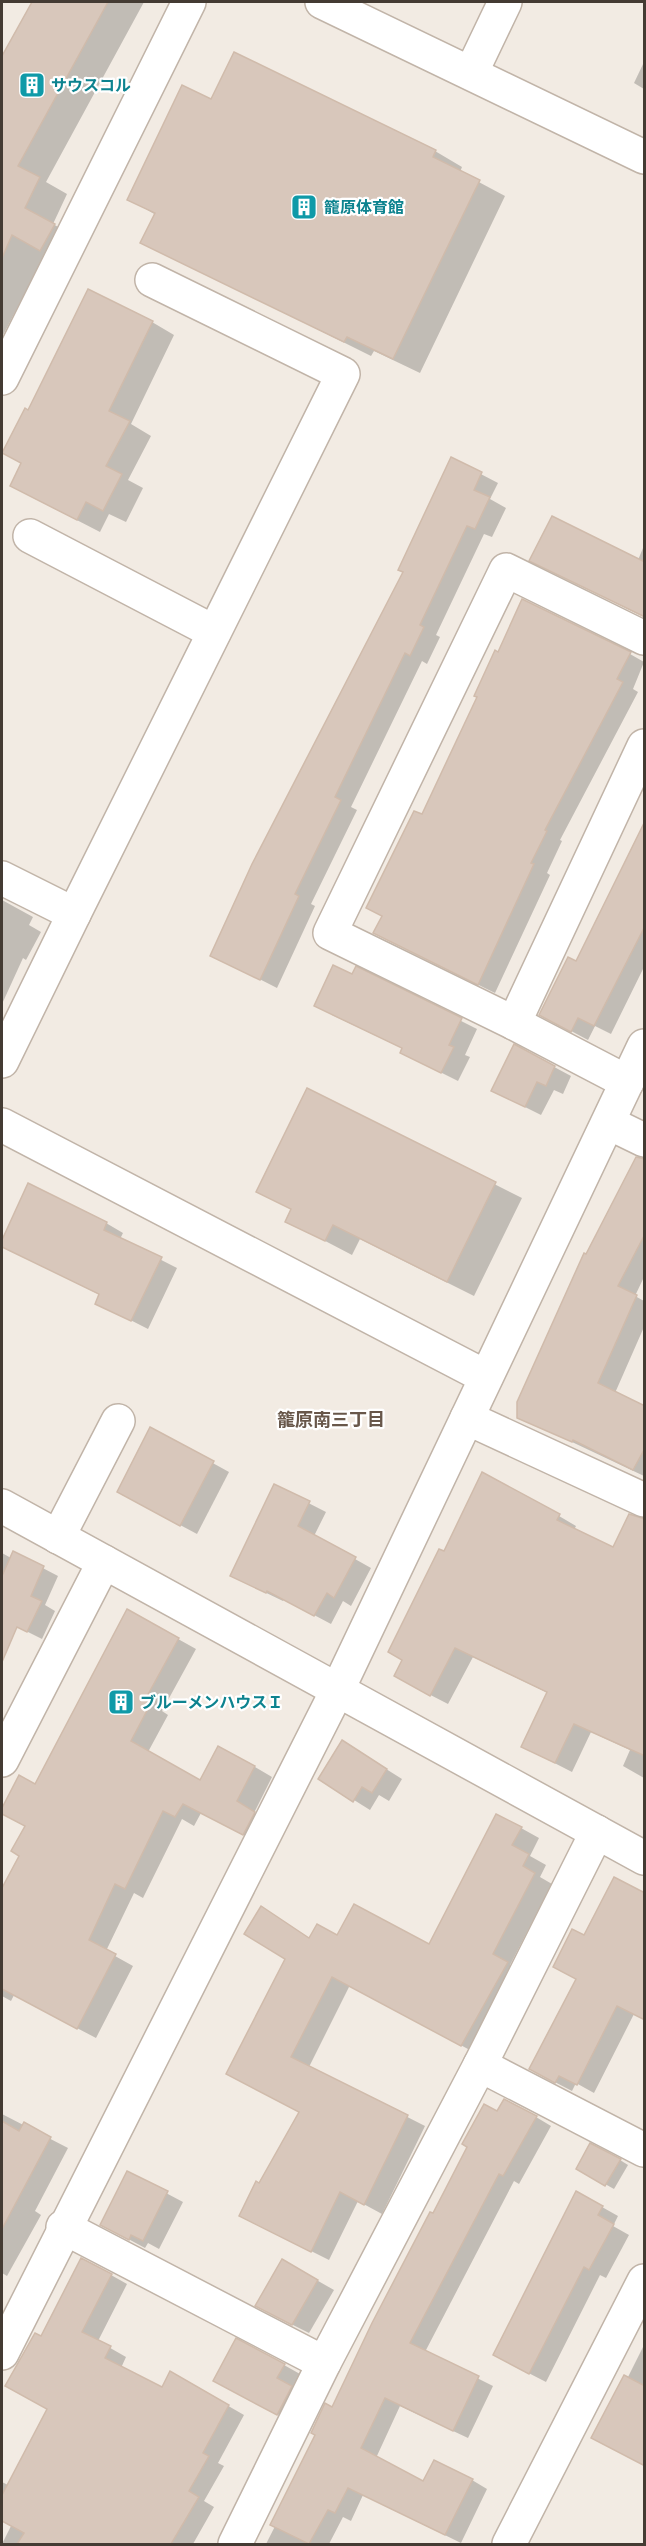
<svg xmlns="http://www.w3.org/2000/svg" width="646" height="2546" font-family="Helvetica,'Noto Sans JP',sans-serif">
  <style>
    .shadow { fill: #0003 }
    .building { fill: #d8c7bb; stroke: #d0bbab; stroke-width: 1.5 }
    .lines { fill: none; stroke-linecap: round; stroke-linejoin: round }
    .minor-casing { stroke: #c1b4a8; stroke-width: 36 }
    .minor { stroke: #fff; stroke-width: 33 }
    .labels { text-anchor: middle; stroke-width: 4.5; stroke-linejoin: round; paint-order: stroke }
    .culture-label { font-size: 16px; font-weight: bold; fill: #0d838f; stroke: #fff; text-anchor: start }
    .neighbourhood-label { font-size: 18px; font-weight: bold; fill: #68574a; stroke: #fff }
  </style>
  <rect width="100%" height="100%" fill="#f2ebe3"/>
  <g class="shadow">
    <path d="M33,2H144L46,182L67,194L53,224L82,241L68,266L46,253L2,337V59Z"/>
    <path d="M644,62V89L634,83Z"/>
    <path d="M211,101L435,151L462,167L460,172L505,196L420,373L374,351L371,356L142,242L156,215L129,199Z"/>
    <path d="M152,322L174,335L131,424L151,436L128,480L143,488L126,522L109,514L100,532L34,498L23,464L29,412Z"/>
    <path d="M452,459L498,483L490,499L506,508L492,537L484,534L436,635L440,637L427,664L422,661L351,807L357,810L311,904L315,906L277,988L212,955L405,572Z"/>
    <path d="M643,548L644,617L547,569L638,560Z"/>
    <path d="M630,654L644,662L633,689L638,692L560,840L562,841L547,873L550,875L495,993L391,942L383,917L422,816Z"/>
    <path d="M644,825V967L611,1034L595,1026L588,1040L558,1024L577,963Z"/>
    <path d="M2,900L33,917L29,925L41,932L26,960L23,958L2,1004Z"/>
    <path d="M356,968L477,1029L465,1055L470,1057L458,1081L418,1061L404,1049L332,1015Z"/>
    <path d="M515,1046L571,1076L563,1094L554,1090L541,1115L493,1091Z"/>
    <path d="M308,1090L522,1198L474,1296L360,1239L352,1255L287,1221L292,1210L258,1191Z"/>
    <path d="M644,1184V1277L635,1296L644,1301V1327L615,1393L644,1408V1476L519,1417L587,1256Z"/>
    <path d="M29,1185L106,1223L123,1233L120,1239L177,1268L148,1329L97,1303L100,1295L2,1245Z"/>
    <path d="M151,1429L229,1472L197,1534L135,1501Z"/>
    <path d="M275,1486L326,1512L314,1536L371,1568L351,1606L343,1601L331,1624L284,1599L283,1601L248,1584Z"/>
    <path d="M559,1516L576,1526L574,1530L614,1549L644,1520V1778L623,1766L630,1750L591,1732L572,1772L523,1747L548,1693L473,1657L448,1704L413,1686L445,1553Z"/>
    <path d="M2,1553L11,1558L14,1553L58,1576L45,1605L55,1611L42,1639L2,1619Z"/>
    <path d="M128,1611L196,1649L162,1711L168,1715L148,1752L201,1783L218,1748L255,1767L272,1777L254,1813L272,1823L262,1844L201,1813L194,1826L182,1819L143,1898L134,1893L106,1951L133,1966L96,2038L14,1995L11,2001L2,1996V1892L21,1855L26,1827L2,1811L19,1777L36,1786Z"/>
    <path d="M359,1752L402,1779L389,1801L379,1795L370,1810L354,1800Z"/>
    <path d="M521,1828L539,1838L530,1856L546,1865L540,1877L552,1884L510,1965L525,1973L479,2055L350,1985L309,2067L425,2126L382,2214L358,2201L329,2260L259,2225L260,2185L301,2112L246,2084L310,1939L338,1937L430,1946Z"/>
    <path d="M585,1937L634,2014L594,2093L576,2083L572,2091L547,2078L577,1979Z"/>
    <path d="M2,2114L68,2148L35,2211L41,2215L7,2276L2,2273Z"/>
    <path d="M498,2114L536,2117L551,2126L519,2184L514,2181L425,2352L493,2386L468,2438L400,2406L376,2458L424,2483L472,2480L487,2489L461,2543L363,2495L351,2521L343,2517L329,2544H266L433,2215Z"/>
    <path d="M620,2160L628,2165L614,2189L578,2169Z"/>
    <path d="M128,2173L183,2202L159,2249L148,2243L145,2248L119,2234Z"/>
    <path d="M602,2207L618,2216L613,2226L629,2235L606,2278L600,2275L546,2382L511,2364Z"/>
    <path d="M283,2261L334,2290L309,2333L273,2315Z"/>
    <path d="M111,2275L127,2284L98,2341L126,2357L121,2368L162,2389L171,2373L244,2415L218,2463L224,2466L204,2501L214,2507L193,2544H2L11,2526L2,2521V2482L8,2485L49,2409L42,2339Z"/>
    <path d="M644,2345V2465L627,2379Z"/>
    <path d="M284,2365L300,2374L292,2388L307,2397L294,2423L231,2389Z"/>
  </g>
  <g class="building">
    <path d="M32,2H108L18,166L40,177L25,208L55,224L40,251L12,235L2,258V56Z"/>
    <path d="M234,52L436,150L433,157L480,180L393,359L347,337L344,342L140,243L155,213L127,200L182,85L211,99Z"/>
    <path d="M88,289L153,321L109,411L130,421L106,466L122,474L103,511L86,502L77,520L10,486L21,463L2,453L25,408L28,410Z"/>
    <path d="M451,457L482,472L474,490L490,497L475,529L467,526L420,625L424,627L410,656L405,653L335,797L341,800L295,894L299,896L260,980L210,956L252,864L403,572L398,570Z"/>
    <path d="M552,516L645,562V617L529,561Z"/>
    <path d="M522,599L631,652L617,679L623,682L545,830L547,831L531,863L534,864L478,985L373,933L382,916L366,908L414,811L422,814L477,697L474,696L495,650L498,652Z"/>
    <path d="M645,821V926L594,1026L578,1018L571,1032L539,1015L568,957L576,961Z"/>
    <path d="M333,965L352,974L356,966L462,1018L449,1045L454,1047L441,1073L400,1053L402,1048L314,1006Z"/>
    <path d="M514,1044L555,1066L546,1086L537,1082L525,1107L491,1091Z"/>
    <path d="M307,1088L496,1182L447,1282L333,1225L325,1241L285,1222L291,1209L256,1192Z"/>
    <path d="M636,1157L645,1159V1234L618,1286L637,1295L598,1383L645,1406V1448L633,1470L573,1440L572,1442L517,1418V1402L584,1253L586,1254Z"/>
    <path d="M28,1183L107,1222L104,1230L162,1257L131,1321L95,1304L99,1294L2,1247V1240Z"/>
    <path d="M150,1427L214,1461L180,1526L117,1492Z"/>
    <path d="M482,1472L560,1514L557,1520L613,1547L629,1514L645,1519V1756L574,1724L555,1763L521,1747L547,1692L455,1648L430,1696L394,1676L402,1660L388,1652L439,1549L444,1551Z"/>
    <path d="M274,1484L310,1501L298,1526L356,1557L334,1598L327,1593L314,1616L267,1591L266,1593L230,1576Z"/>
    <path d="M13,1551L44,1566L31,1596L42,1601L27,1632L17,1627L2,1662V1576Z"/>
    <path d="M127,1609L179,1638L145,1700L151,1703L131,1741L200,1780L218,1746L255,1766L237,1801L255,1812L243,1835L183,1804L175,1817L163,1811L125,1889L115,1884L89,1940L116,1954L77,2029L2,1989V1888L19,1856L11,1851L25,1826L2,1814V1808L19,1775L35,1784Z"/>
    <path d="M342,1740L387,1769L372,1793L362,1787L353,1802L318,1779Z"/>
    <path d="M496,1814L522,1827L512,1845L529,1854L523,1866L535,1873L493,1954L508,1962L461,2046L332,1977L291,2057L408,2115L364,2205L340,2192L311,2252L239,2216L256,2181L259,2183L299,2112L226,2074L285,1959L244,1934L261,1906L309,1938L317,1924L337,1935L354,1904L429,1944Z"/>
    <path d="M614,1877L645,1893V2020L617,2006L577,2085L559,2076L555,2083L529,2069L576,1979L553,1967L572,1929L584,1935Z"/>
    <path d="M504,2099L537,2116L503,2176L499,2174L410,2343L479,2376L453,2431L385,2398L361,2448L423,2481L434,2460L473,2479L445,2535L348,2488L335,2513L328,2510L309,2544L270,2525L315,2435L311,2433L325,2403L332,2407L372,2323L430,2212L433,2213L467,2147L462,2144L484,2104L497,2111Z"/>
    <path d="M2,2121L19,2131L24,2122L51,2137L2,2229Z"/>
    <path d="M590,2143L621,2159L605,2186L576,2169Z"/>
    <path d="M127,2171L168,2191L143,2241L131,2235L129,2240L100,2225Z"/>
    <path d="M576,2191L603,2206L598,2215L614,2224L589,2270L584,2267L529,2374L493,2355Z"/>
    <path d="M81,2258L112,2274L82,2332L111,2346L105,2358L162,2387L170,2371L229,2405L203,2453L209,2456L189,2491L199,2497L171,2544H17L24,2533L2,2521V2495L47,2409L5,2386L35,2333L41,2336Z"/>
    <path d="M282,2259L318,2280L292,2325L255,2306Z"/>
    <path d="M236,2338L285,2364L277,2378L292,2386L277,2415L213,2381Z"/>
    <path d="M624,2375L645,2386V2466L591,2438Z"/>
  </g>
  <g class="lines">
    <defs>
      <g id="minor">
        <path d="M322,2L644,157"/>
        <path d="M471,73L505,2"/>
        <path d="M2,378L189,2"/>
        <path d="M30,536L214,632"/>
        <path d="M2,878L74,914L2,1061"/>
        <path d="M74,914L343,374L152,280"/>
        <path d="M514,1023L644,746"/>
        <path d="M627,1082L514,1023L330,933L506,570L644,638"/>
        <path d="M609,1123L644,1140"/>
        <path d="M2,1125L486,1377"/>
        <path d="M467,1418L644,1500"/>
        <path d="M2,1506L644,1858"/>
        <path d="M58,1537L118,1421"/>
        <path d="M2,1760L104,1562"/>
        <path d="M480,2065L644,2150"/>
        <path d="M63,2227L324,2363"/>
        <path d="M2,2353L338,1689L644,1046"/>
        <path d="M235,2544L324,2363L480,2065L597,1832"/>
        <path d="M509,2544L644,2281"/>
      </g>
    </defs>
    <use href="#minor" class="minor-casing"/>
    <use href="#minor" class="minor"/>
  </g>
  <defs>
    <symbol id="building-square" viewBox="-11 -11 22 22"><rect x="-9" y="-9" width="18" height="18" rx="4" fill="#0f9aa8" stroke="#fff"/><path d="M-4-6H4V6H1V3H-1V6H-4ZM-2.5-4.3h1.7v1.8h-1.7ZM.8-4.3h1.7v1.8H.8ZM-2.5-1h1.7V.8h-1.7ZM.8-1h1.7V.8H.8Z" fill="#fff"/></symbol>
  </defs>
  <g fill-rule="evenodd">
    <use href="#building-square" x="17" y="70" width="30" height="30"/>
    <use href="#building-square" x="289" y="192" width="30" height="30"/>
    <use href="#building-square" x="106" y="1687" width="30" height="30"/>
  </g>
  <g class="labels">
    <g class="culture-label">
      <text x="51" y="91">サウスコル</text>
      <text x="324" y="213">籠原体育館</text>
      <text x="140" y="1708">ブルーメンハウスＩ</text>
    </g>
    <g class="neighbourhood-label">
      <text x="331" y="1426">籠原南三丁目</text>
    </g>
  </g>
  <rect width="646" height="2546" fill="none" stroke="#443b33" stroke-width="6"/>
</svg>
